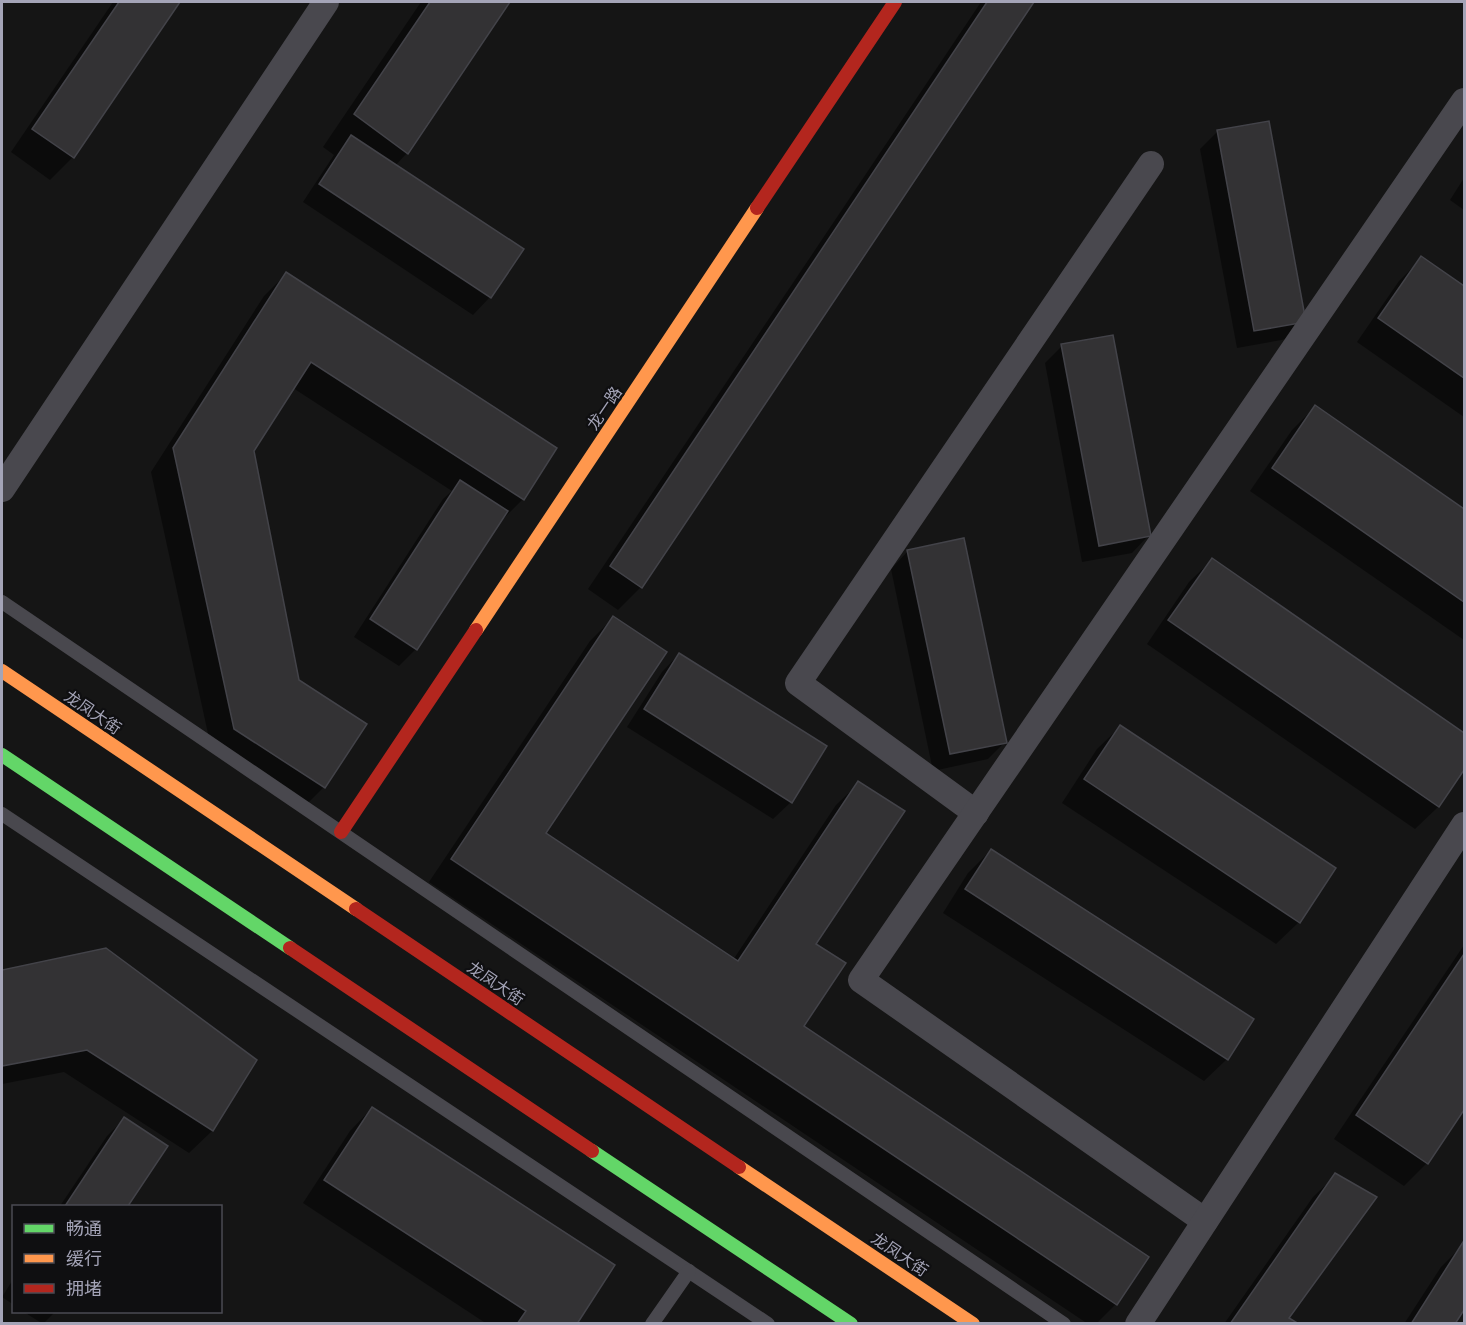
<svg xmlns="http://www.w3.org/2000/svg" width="1466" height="1325" font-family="Commissioner,'Noto Sans SC',sans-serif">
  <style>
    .shadow { fill: #0007 }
    .building { fill: #333234; stroke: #434349; stroke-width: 1.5 }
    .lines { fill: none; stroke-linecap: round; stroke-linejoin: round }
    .lane { stroke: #49484e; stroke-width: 14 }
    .street { stroke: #49484e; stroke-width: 26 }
    .fast { stroke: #63d668; stroke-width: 14 }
    .slow { stroke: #ff974d; stroke-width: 14 }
    .jam { stroke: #b3261e; stroke-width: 14 }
    .labels { text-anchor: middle; stroke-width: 4.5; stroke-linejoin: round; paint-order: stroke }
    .street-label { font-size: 16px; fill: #a4a4b7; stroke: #0f0f11 }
  </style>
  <rect width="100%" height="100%" fill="#151515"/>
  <g class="shadow">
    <path d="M113,2H179L73,157L50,180L11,152Z"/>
    <path d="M421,2H508L407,153L395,166L490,297L473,315L303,202L334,155L323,147Z"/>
    <path d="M981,2H1032L641,587L618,610L588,589Z"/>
    <path d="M1217,132L1305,322L1287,339L1237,348L1200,149Z"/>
    <path d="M1464,178V210L1450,200Z"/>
    <path d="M1422,258L1464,287V417L1357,342L1399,281Z"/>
    <path d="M286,274L523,499L500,522L416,649L399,666L354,637L443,499L452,491L293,388L252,451L298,681L324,787L301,810L212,752L151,472L264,296Z"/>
    <path d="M1062,346L1149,535L1132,553L1082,562L1045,363Z"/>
    <path d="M1315,407L1464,511V640L1250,491L1292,430Z"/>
    <path d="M908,551L1005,742L988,759L933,771L891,569Z"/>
    <path d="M1212,560L1464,735V767L1438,807L1415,829L1147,644L1189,582Z"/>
    <path d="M613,618L544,833L733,960L836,805L859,783L814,944L802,1026L1147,1257L1116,1304L1096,1324H1088L429,882L590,641Z"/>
    <path d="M679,654L791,802L773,819L627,727L662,672Z"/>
    <path d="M1120,727L1299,922L1276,944L1062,803L1097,749Z"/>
    <path d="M991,850L1227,1059L1204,1081L943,913L968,873Z"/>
    <path d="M1464,945V1107L1427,1163L1404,1186L1334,1139Z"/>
    <path d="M106,950L255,1060L212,1131L189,1153L64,1072L2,1084V971Z"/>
    <path d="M372,1108L575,1324H487L303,1203L350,1131Z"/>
    <path d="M124,1119L166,1146L126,1206H60L107,1136Z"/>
    <path d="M1336,1175L1287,1318L1296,1324H1224L1313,1197Z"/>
    <path d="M1464,1244V1307L1454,1324H1404L1441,1267Z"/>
    <path d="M14,1278V1305L2,1297Z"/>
    <path d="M24,1312H55L43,1324Z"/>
  </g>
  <g class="building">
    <path d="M119,2H180L74,158L32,129Z"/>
    <path d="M430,2H510L408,154L354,114Z"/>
    <path d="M987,2H1034L642,588L610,566Z"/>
    <path d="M1269,121L1306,322L1254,331L1217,130Z"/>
    <path d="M351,135L524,249L491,298L319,184Z"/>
    <path d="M1421,256L1464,286V378L1378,318Z"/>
    <path d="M286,272L557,448L524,500L311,362L254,451L299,680L367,724L325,788L234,729L173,448Z"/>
    <path d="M1113,335L1151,536L1099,546L1061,344Z"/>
    <path d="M1315,405L1464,509V602L1272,468Z"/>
    <path d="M460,480L508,511L417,650L370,619Z"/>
    <path d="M964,538L1007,743L950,754L907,550Z"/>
    <path d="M1212,558L1464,733V770L1439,807L1168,620Z"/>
    <path d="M613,616L667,652L546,833L738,961L858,781L905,811L816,944L846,963L804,1026L1149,1257L1117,1305L451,859Z"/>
    <path d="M679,653L827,746L792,803L644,709Z"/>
    <path d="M1120,725L1336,868L1300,923L1084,779Z"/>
    <path d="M991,849L1254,1019L1228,1060L965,889Z"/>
    <path d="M106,948L257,1060L213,1131L87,1050L2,1066V970Z"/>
    <path d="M1464,954V1110L1428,1164L1356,1115Z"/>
    <path d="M372,1107L615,1265L577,1324H517L526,1311L324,1180Z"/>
    <path d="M124,1117L168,1146L128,1206H65Z"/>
    <path d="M1335,1173L1377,1197L1289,1318L1299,1324H1230Z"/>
    <path d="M1463,1242L1464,1310L1455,1324H1411Z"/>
  </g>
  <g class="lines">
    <g class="lane">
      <path d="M2,602L1064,1324"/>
      <path d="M2,814L768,1324"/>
      <path d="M652,1324L689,1271"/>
    </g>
    <g class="street">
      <path d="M2,489L326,2"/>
      <path d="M976,813L798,683L1151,164"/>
      <path d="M1205,1221L861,980L1464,101"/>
      <path d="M1138,1324L1464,825"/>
    </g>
    <g class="fast">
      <path d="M2,755L290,948"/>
      <path d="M592,1151L851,1324"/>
    </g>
    <g class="slow">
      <path d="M476,630L757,208"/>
      <path d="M2,671L356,909"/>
      <path d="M739,1167L973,1324"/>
    </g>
    <g class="jam">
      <path d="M757,208L895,2"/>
      <path d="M341,832L476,630"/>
      <path d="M356,909L739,1167"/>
      <path d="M290,948L592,1151"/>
    </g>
  </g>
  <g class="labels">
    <g class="street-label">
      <text transform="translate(604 408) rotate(-56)" y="6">龙一路</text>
      <text transform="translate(93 712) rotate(34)" y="6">龙凤大街</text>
      <text transform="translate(496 983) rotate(34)" y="6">龙凤大街</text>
      <text transform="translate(900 1254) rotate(34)" y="6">龙凤大街</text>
    </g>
  </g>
  <rect width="1466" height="1325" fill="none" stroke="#a4a4b7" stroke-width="6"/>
  <rect x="12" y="1205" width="210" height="108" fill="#0f0f11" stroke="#4b4b53" stroke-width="1.5"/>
  <rect x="24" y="1224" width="30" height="9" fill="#63d668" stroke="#4b4b53" stroke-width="1.5"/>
  <text x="66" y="1235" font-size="18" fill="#a4a4b7">畅通</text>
  <rect x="24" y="1254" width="30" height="9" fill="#ff974d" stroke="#4b4b53" stroke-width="1.5"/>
  <text x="66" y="1265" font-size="18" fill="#a4a4b7">缓行</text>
  <rect x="24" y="1284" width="30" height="9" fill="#b3261e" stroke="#4b4b53" stroke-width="1.5"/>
  <text x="66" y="1295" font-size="18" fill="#a4a4b7">拥堵</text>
</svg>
